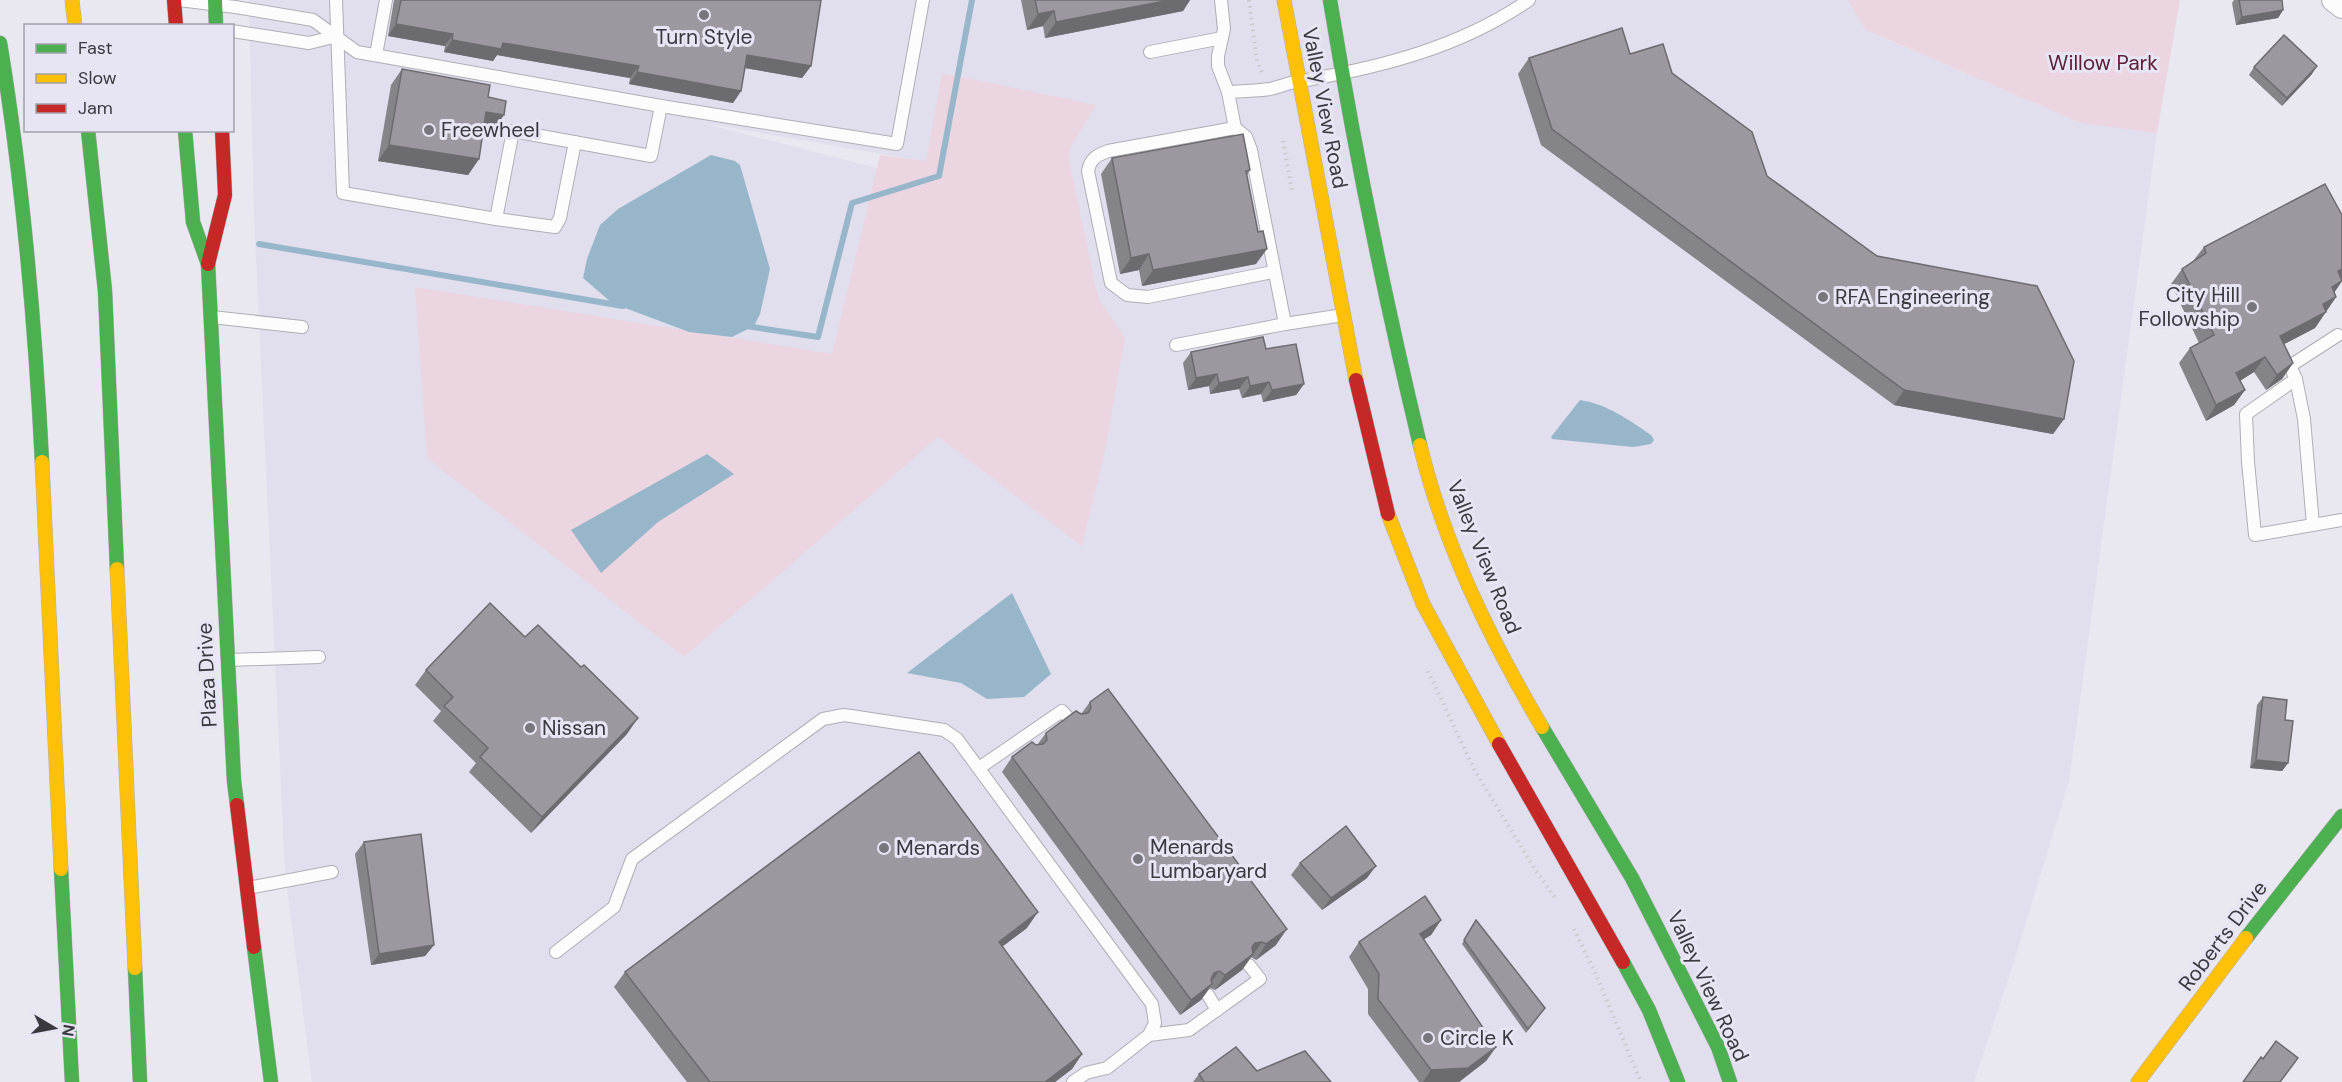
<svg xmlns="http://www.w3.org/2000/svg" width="2342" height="1082" font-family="'DM Sans',sans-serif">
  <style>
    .built { fill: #e1deee; fill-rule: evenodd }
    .green { fill: #ebd5e0 }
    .water { fill: #98b6ca }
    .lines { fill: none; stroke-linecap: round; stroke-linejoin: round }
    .stream { stroke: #98b6ca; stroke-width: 6 }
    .lane-casing { stroke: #afaeb5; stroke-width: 14 }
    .street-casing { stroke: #afaeb5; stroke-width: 24 }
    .fast-casing { stroke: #afaeb5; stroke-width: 15 }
    .slow-casing { stroke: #afaeb5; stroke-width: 15 }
    .jam-casing { stroke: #afaeb5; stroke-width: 15 }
    .path { stroke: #cac9cc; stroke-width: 4; stroke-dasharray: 1.5 4.5; stroke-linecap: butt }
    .lane { stroke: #fcfcfd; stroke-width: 12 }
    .street { stroke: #fcfcfd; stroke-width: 22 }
    .fast { stroke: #4caf50; stroke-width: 14 }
    .slow { stroke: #ffc107; stroke-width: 14 }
    .jam { stroke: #c62828; stroke-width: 14 }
    .wall { fill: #858489 }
    .shaded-wall { fill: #6c6b6f }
    .building { fill: #9b999f; stroke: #6c6b6f; stroke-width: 1.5 }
    .poi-dot { fill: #77767d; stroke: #e7e4f3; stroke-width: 2 }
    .labels { text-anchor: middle; stroke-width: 6; stroke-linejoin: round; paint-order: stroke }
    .poi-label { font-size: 21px; fill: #3a393f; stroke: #e7e4f3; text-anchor: start }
    .park-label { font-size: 21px; fill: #5a2038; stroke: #e7e4f3 }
    .street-label { font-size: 21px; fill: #3a393f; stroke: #e7e4f3 }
  </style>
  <rect width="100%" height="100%" fill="#e9e8f0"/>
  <path class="built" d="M249,0H1852L1874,34L2044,107L2157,133L2069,781L2014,962L1974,1082H312L285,872L254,214ZM698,122L927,162L924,180Z"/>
  <g class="green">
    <path d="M1848,0H2180L2157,133L2081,123L1866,30Z"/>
    <path d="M942,73L1096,105L1070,148L1069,160L1098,298L1125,338L1105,450L1082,546L938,437L684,657L427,458L415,287L832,354L880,155L926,161Z"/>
  </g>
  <g class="water">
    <path d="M711,155L735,161L740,165L770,269L760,314L754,326L732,337L689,332L612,303L583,278L587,259L600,225L618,209Z"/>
    <path d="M1580,400C1607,404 1629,420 1651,435L1654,440L1651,444L1633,447L1552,439L1551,437Z"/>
    <path d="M707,454L734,474L658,522L601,573L571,530Z"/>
    <path d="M1012,593L1051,674L1024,697L987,699L961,683L907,673Z"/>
  </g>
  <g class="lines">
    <g class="stream">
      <path d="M259,244L623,306"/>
      <path d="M746,326L818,337L852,203L939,176L972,0"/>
    </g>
    <defs>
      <g id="lane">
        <path d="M179,0L235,7L313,20L357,52L661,106"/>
        <path d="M336,0L343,193L496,219L513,131L651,156L661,106L897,144L923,0"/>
        <path d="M1221,0L1224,29L1218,56V66L1228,92C1242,91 1256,91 1270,89C1280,87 1290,82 1301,81C1382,67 1461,47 1529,0"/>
        <path d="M232,31L309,43L337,36"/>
        <path d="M1150,52L1222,38"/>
        <path d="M376,55L386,0"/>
        <path d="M1228,92L1235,128L1246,137L1251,150L1285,324L1343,315"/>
        <path d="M1235,128L1108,151C1097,155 1090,159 1088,171L1111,283L1127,295L1148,297L1273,272"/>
        <path d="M496,219L555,227L560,218L575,142"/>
        <path d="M212,317L302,327"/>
        <path d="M2338,335L2290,366L2296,379L2246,414L2248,462L2255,535L2342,520"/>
        <path d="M1176,345L1285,324"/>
        <path d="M2296,379L2304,419L2313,525"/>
        <path d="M228,660L319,657"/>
        <path d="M979,768L1062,711L1072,722"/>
        <path d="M248,888L332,872"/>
        <path d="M556,952L614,907L632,859L823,719L844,715L944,730L957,739L1152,1004L1155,1023L1149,1035L1107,1068L1086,1073L1073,1082"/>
        <path d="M1208,995L1217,1010"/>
        <path d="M1149,1035L1189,1030L1260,979L1249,965"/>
      </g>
      <path id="street" d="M2333,0L2342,7"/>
      <g id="fast">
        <path d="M215,0L216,26"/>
        <path d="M1330,0C1354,148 1385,299 1420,445"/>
        <path d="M0,43C23,182 35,322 42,462"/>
        <path d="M88,130L105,291L117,569"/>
        <path d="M185,130L193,222L208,264L234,781L237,805"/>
        <path d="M1542,727L1632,878L1718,1047L1730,1082"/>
        <path d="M61,869L72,1082"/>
        <path d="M2246,938L2342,816"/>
        <path d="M254,947L271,1082"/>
        <path d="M1623,962L1649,1010L1678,1082"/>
        <path d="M135,968L140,1082"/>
      </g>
      <g id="slow">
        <path d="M72,0L75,26"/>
        <path d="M1284,0L1356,380"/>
        <path d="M1420,445C1444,545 1490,639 1542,727"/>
        <path d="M42,462L61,869"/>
        <path d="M1388,514L1423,604L1499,744"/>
        <path d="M117,569L135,968"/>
        <path d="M2138,1082L2246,938"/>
      </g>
      <g id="jam">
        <path d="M174,0L176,26"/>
        <path d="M208,264L225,195L222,130"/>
        <path d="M1356,380L1388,514"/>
        <path d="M1499,744L1623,962"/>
        <path d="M237,805L254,947"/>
      </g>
    </defs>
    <use href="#lane" class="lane-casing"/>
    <use href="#street" class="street-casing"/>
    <use href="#fast" class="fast-casing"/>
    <use href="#slow" class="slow-casing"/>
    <use href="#jam" class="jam-casing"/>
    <g class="path">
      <path d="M1249,0L1257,61L1263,74"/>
      <path d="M1283,141L1292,190"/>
      <path d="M1428,671L1474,769L1534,868L1556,899"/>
      <path d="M1574,929L1597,977L1641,1082"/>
    </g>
    <use href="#lane" class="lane"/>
    <use href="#street" class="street"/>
    <use href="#fast" class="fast"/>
    <use href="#slow" class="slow"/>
    <use href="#jam" class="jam"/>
  </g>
  <g class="wall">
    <path d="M394,0H821L811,66L802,78L745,68L741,91L733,103L629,84L630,78L497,55L493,61L444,52L445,46L388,36Z"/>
    <path d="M1021,0H1190L1183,11L1045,38L1043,26L1027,30Z"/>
    <path d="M2234,0H2282L2283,10L2278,18L2236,25L2232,3Z"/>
    <path d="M1630,54L1672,73L1767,176L2064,419L2053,434L1894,405L1541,145L1518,74L1529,58Z"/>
    <path d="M2254,67L2312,74L2282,106L2249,75Z"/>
    <path d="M402,69L488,97L493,131L483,129L479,159L468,175L378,161L391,85Z"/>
    <path d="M1112,158L1250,170L1247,175L1256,264L1142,286L1139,270L1120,274L1101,174Z"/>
    <path d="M2204,247L2342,281L2334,293L2336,297L2315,328L2284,344L2293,363L2282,379L2266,390L2254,372L2240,381L2245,390L2234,405L2206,421L2179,363L2190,348L2199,343L2171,284L2182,269L2193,261Z"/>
    <path d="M1266,349L1304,384L1296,395L1263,402L1261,394L1242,398L1239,389L1210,394L1209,386L1188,390L1183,363L1191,352Z"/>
    <path d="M525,637L627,734L531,833L469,772L476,763L433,721L441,711L415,685L426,670Z"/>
    <path d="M2263,697L2288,763L2282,771L2250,768L2257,705Z"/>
    <path d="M1090,702L1276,945L1256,960L1251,957L1242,970L1215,990L1210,988L1201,1000L1180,1015L1002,772L1012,757L1037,745L1046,733L1081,714Z"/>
    <path d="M364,842L434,945L425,956L371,965L355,854Z"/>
    <path d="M1300,863L1367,878L1322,910L1291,875Z"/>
    <path d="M1441,920L1431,935L1423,939L1496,1047L1486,1061L1459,1082H1419L1368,1014V989L1349,957L1359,942Z"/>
    <path d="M1473,924L1545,1008L1526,1033L1462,944Z"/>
    <path d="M1027,928L1002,947L1082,1054L1072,1069L1055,1082H687L614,987L625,972Z"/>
    <path d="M1257,1071L1331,1082H1193L1199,1074Z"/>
  </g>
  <g class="shaded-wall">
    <path d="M1170,0H1190L1183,11L1045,38L1056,22Z"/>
    <path d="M2283,10L2278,18L2236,25L2242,17Z"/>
    <path d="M1054,11L1043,26L1027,30L1038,14Z"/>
    <path d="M396,24L453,34L445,46L388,36Z"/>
    <path d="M452,40L503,43L639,66L630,78L497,55L493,61L444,52Z"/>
    <path d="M747,55L811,66L802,78L739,67Z"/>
    <path d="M2317,66L2312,74L2282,106L2287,98Z"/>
    <path d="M637,72L741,91L733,103L629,84Z"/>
    <path d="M486,112L504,115L493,131L475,128Z"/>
    <path d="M389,145L479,159L468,175L378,161Z"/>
    <path d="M1267,249L1256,264L1142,286L1153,270Z"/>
    <path d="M1149,254L1139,270L1120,274L1131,258Z"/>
    <path d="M2342,269V280L2338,271Z"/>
    <path d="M2342,281L2331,297L2332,287Z"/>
    <path d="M2336,297L2315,328L2269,352L2280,336L2323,304Z"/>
    <path d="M2265,357L2254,372L2226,389L2236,373Z"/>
    <path d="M2293,363L2282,379L2266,390L2277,375Z"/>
    <path d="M1217,374L1209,386L1188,390L1196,378Z"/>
    <path d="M1248,377L1239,389L1210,394L1219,383Z"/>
    <path d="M1269,382L1261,394L1242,398L1250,386Z"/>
    <path d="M1304,384L1296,395L1263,402L1272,390Z"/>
    <path d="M1904,390L2064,419L2053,434L1894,405Z"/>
    <path d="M2245,390L2234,405L2206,421L2216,405Z"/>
    <path d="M638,718L627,734L531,833L542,817Z"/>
    <path d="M2256,760L2288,763L2282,771L2250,768Z"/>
    <path d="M1376,866L1367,878L1322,910L1331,898Z"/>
    <path d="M1038,912L1027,928L988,957L999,942Z"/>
    <path d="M1441,920L1431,935L1409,949L1420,934Z"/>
    <path d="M1287,929L1276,945L1256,960L1266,944Z"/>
    <path d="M1262,942L1242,970L1215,990L1225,975L1244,958L1255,943Z"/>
    <path d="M434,945L425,956L371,965L379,954Z"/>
    <path d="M1219,971L1208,987L1203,988L1214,973Z"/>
    <path d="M1212,984L1201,1000L1180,1015L1191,1000Z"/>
    <path d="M1496,1047L1486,1061L1459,1082H1423L1431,1070Z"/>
    <path d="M1082,1054L1072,1069L1055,1082H1045Z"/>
  </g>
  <g class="building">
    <path d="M401,0H821L811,66L747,55L741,91L637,72L639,66L503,43L501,49L452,40L453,34L396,24Z"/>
    <path d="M1035,0H1170L1056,22L1054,11L1038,14Z"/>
    <path d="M2239,0H2282L2283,10L2242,17Z"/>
    <path d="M1622,28L1630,54L1663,44L1672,73L1752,132L1767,176L1877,256L2037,286L2074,361L2064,419L1904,390L1552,129L1529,58Z"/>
    <path d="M2284,35L2317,66L2287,98L2254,67Z"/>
    <path d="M402,69L490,85L488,97L506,101L504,115L486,112L479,159L389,145Z"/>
    <path d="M1243,134L1250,170L1246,171L1258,232L1263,231L1267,249L1153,270L1149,254L1131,258L1112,158Z"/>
    <path d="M2325,184L2342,215V269L2338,271L2342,281L2332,287L2336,297L2323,304L2326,312L2280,336L2293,363L2277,375L2265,357L2236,373L2245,390L2216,405L2190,348L2214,335L2182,269L2206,253L2204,247Z"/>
    <path d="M1263,337L1266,349L1296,344L1304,384L1272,390L1269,382L1250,386L1248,377L1219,383L1217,374L1196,378L1191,352Z"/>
    <path d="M490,603L525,637L538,625L581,667L584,665L638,718L542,817L480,757L488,748L444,706L453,697L426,670Z"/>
    <path d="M1108,689L1287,929L1266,944L1262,942L1255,943L1252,947L1253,954L1225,975L1219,971L1214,973L1211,979L1212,984L1191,1000L1012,757L1032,742L1036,745L1043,744L1047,740L1046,733L1076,711L1081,714L1088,713L1091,708L1090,702Z"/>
    <path d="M2263,697L2287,700L2285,720L2293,721L2288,763L2256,760Z"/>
    <path d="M919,752L1038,912L999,942L1082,1054L1045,1082H710L625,972Z"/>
    <path d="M1346,826L1376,866L1331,898L1300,863Z"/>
    <path d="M421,834L434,945L379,954L364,842Z"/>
    <path d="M1425,896L1441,920L1420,934L1496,1047L1468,1068L1431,1070L1378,999L1379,974L1359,942Z"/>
    <path d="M1476,920L1545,1008L1528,1029L1464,940Z"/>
    <path d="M2276,1041L2298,1058L2280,1082H2243L2261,1057L2263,1059Z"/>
    <path d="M1236,1047L1257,1071L1305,1051L1331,1082H1204L1199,1074Z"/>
  </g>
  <g class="poi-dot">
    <circle cx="704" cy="15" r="6"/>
    <circle cx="429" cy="130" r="6"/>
    <circle cx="1823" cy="297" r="6"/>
    <circle cx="2252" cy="307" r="6"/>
    <circle cx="530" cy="728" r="6"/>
    <circle cx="884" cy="848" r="6"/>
    <circle cx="1138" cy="859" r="6"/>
    <circle cx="1428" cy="1038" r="6"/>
  </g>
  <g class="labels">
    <g class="poi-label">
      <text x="704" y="44" text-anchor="middle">Turn Style</text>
      <text x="441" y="137">Freewheel</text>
      <text x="2240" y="302" text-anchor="end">City Hill<tspan x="2240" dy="24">Followship</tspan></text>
      <text x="1835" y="304">RFA Engineering</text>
      <text x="542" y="735">Nissan</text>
      <text x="1150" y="854">Menards<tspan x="1150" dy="24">Lumbaryard</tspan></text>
      <text x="896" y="855">Menards</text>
      <text x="1440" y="1045">Circle K</text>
    </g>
    <g class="park-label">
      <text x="2103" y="70">Willow Park</text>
    </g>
    <g class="street-label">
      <text transform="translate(1325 108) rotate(79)" y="7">Valley View Road</text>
      <text transform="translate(1484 557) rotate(68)" y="7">Valley View Road</text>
      <text transform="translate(207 675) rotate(-93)" y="7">Plaza Drive</text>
      <text transform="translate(2223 936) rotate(-53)" y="7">Roberts Drive</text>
      <text transform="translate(1708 986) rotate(65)" y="7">Valley View Road</text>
    </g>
  </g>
  <rect x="24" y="24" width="210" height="108" fill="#e7e4f3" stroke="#a2a0ab" stroke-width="1.5"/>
  <rect x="36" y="44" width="30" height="9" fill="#4caf50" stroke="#a2a0ab" stroke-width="1.5"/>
  <text x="78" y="54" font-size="18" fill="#3a393f">Fast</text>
  <rect x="36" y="74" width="30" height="9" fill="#ffc107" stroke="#a2a0ab" stroke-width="1.5"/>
  <text x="78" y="84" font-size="18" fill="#3a393f">Slow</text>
  <rect x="36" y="104" width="30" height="9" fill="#c62828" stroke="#a2a0ab" stroke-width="1.5"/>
  <text x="78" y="114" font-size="18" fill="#3a393f">Jam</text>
  <g transform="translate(54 1028) rotate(100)" stroke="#e7e4f3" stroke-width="4.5" paint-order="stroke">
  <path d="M0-4.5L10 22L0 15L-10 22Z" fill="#3a393f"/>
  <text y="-9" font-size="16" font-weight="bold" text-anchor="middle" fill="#3a393f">N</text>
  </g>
</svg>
